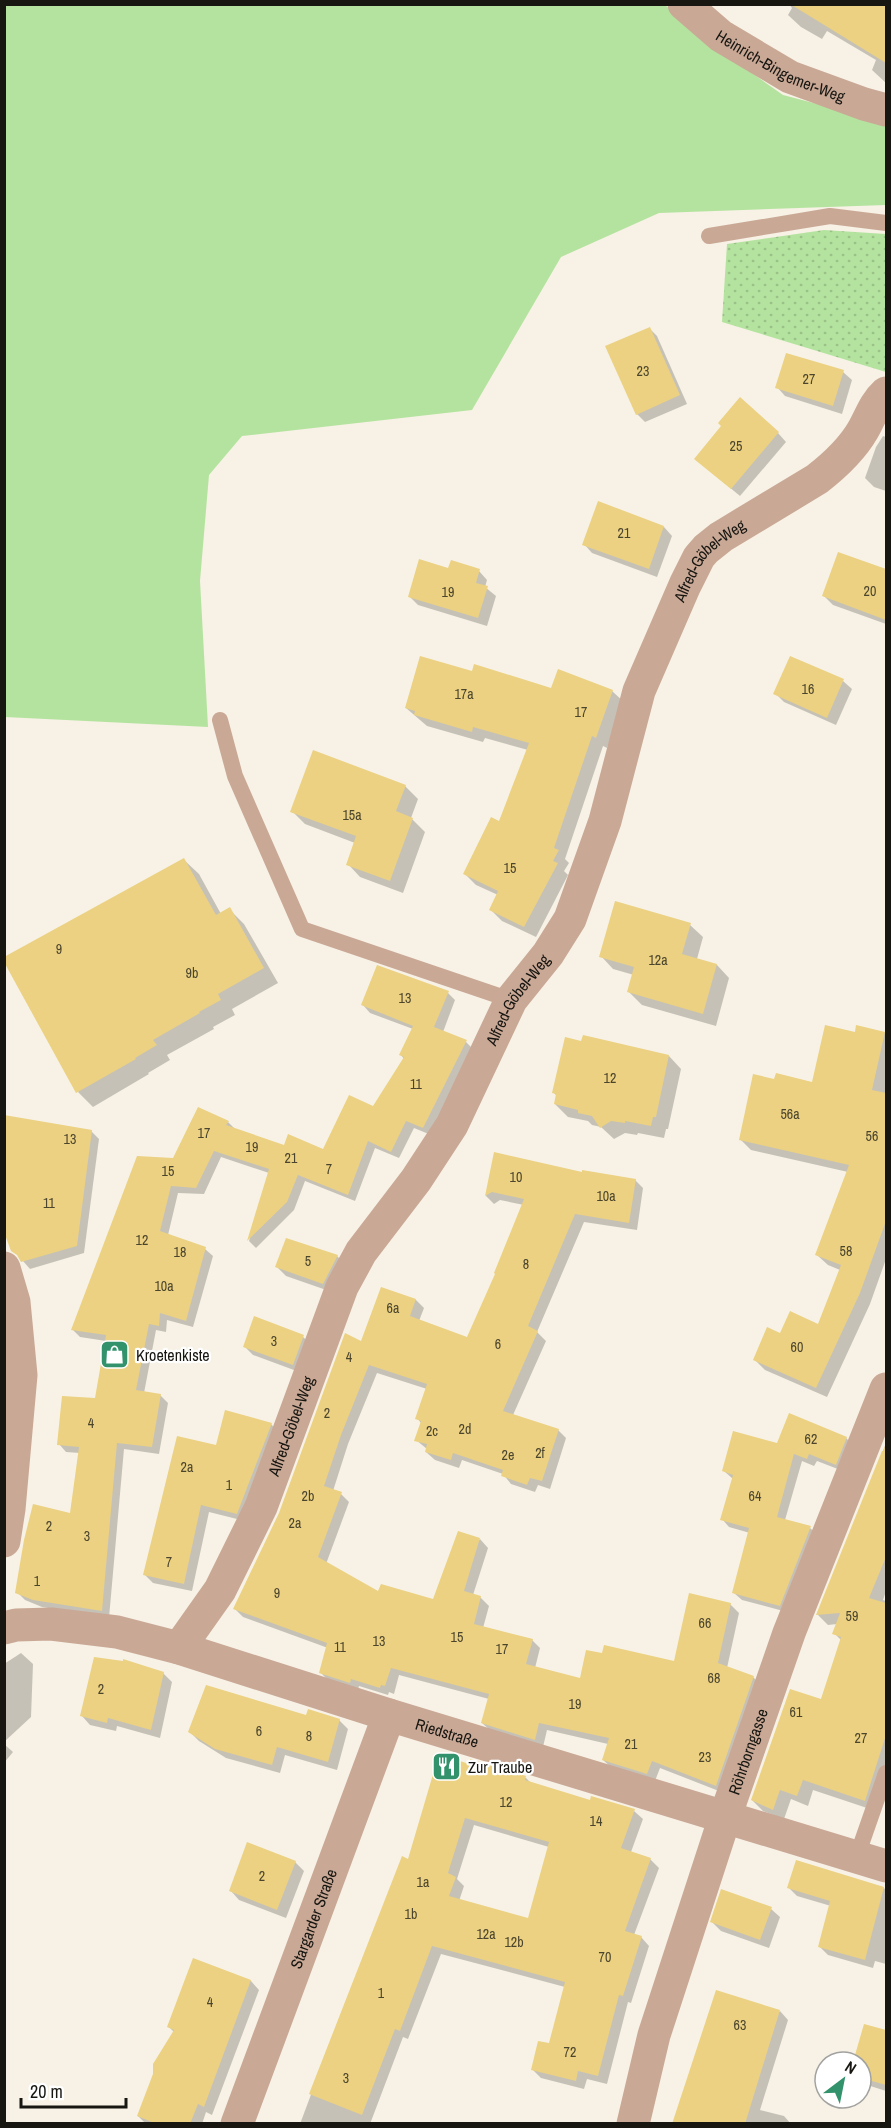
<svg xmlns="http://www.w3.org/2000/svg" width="891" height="2128" font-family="'Archivo Narrow',sans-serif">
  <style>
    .green { fill: #b4e39f }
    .park { fill: url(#park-dots) }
    .shadow { fill: #0003; fill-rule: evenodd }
    .building { fill: #ebd181; fill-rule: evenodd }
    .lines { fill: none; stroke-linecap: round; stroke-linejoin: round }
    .service { stroke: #caa896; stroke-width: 16 }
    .minor { stroke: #caa896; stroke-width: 33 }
    .labels { text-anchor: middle; stroke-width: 4.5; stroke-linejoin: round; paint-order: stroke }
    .number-label { font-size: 14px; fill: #4c452d }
    .street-label { font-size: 16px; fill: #171611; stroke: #fff }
    .poi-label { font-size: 16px; fill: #171611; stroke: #fff; text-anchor: start }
  </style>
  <defs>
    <pattern id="park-dots" width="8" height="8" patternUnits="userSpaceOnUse" patternTransform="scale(1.5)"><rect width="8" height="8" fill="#b4e39f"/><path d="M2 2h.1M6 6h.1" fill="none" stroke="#9ac288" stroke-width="1.8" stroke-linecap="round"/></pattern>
  </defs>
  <rect width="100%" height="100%" fill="#f7f2e5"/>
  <path class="green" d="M4,5H665L712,45L783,95L886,122V205L659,213L561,257L472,410L242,436L209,475L200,581L208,727L5,717Z"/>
  <path class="park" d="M824,230L886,234V372L722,322L727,244Z"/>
  <g class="shadow">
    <path d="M789,4H881L872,20L886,25V83L872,70L876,60L827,31L822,39L801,27L788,15L792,8Z"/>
    <path d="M649,328L657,336L687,404L645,422L637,414Z"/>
    <path d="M843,372L852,380L842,414L785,396L777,387Z"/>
    <path d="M778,433L786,442L740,496L705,467Z"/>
    <path d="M883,436L886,437V491L874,487L865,478L876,447Z"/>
    <path d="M664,527L672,536L657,577L592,553L584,544Z"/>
    <path d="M839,554L886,571V624L833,605L824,596Z"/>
    <path d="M449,570L479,571L487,580L485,587L496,596L487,626L418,605L410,597Z"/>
    <path d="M473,673L552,689L612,691L624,702L607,748L603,746L565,859L569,863L564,871L568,875L536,937L502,921L491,910L498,895L476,885L465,874L500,823L528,750L485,738L483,742L427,726L406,708Z"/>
    <path d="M843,681L852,689L836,725L784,702L775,693Z"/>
    <path d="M405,786L418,799L411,818L425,832L403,893L360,877L348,864L355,843L305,824L292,811Z"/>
    <path d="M184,860L199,874L221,914L229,909L244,924L278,983L232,1009L235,1015L213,1027L214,1029L167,1055L170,1060L148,1073L149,1074L93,1107L78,1092Z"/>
    <path d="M690,925L703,937L697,959L717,965L729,978L716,1026L642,1005L629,992L634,975L613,969L601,956Z"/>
    <path d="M448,993L455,1000L443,1032L466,1042L473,1049L431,1135L414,1128L399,1158L375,1148L355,1201L305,1181L294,1210L256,1248L249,1241L269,1173L221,1157L204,1194L178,1193L168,1235L205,1249L213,1256L193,1327L167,1320L166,1332L156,1330L144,1393L160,1395L168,1403L159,1454L124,1449L109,1618L42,1607L25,1600L17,1592L71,1515L80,1453L66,1452L59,1444L96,1400L106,1341L80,1337L72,1329L174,1160L228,1122L236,1130L285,1147L324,1151L374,1108L404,1059L401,1055L413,1029L370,1013L363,1005Z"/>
    <path d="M857,1027L886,1033V1259L870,1304L827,1397L765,1370L755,1360L780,1335L819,1326L840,1270L828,1265L817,1255L848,1172L751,1150L740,1139L775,1081L813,1084L856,1033Z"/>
    <path d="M669,1056L681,1069L668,1129H666L664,1138L638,1133L637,1135L625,1133L614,1139L601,1127L592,1125L588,1121L568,1117L555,1104L557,1096L554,1093Z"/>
    <path d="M91,1131L99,1139L84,1253L30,1269L23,1261Z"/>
    <path d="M496,1154L583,1173L635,1180L643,1188L637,1230L584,1222L537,1332L546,1341L513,1415L558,1430L566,1438L550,1489L538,1485L535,1492L511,1484L503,1474L462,1460L459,1468L435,1460L426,1452L427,1449L416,1440L421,1423L417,1418L427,1389L377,1373L348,1444L333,1491L341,1494L349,1502L326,1564L379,1594L434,1601L480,1539L488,1548L473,1595L480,1597L489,1606L483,1628L532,1640L540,1648L535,1668L581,1680L675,1663L730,1604L739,1613L727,1668L753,1677L762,1686L724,1793L660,1768L655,1781L612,1768L603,1760L608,1744L547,1730L543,1747L491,1731L482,1723L489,1699L399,1675L394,1694L389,1692L388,1695L359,1686L358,1690L329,1681L320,1672L328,1648L243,1617L235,1609L362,1343L382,1288L416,1300L424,1308L419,1321L468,1339L497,1274L524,1205L500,1200L494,1204L486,1196Z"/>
    <path d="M337,1256L346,1265L332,1292L286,1276L277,1267Z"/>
    <path d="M303,1337L312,1345L302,1373L253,1355L244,1346Z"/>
    <path d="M271,1424L279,1433L245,1521L209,1512L192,1591L153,1583L145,1575L217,1447Z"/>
    <path d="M846,1438L854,1446L843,1471L817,1461L814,1466L802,1461L785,1520L810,1528L818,1535L787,1612L742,1600L734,1593L750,1533L729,1527L722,1519L733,1479L724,1471L778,1445Z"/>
    <path d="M886,1443V1591L883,1600L886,1601V1777L876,1811L813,1790L808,1806L791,1799L784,1819L763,1811L752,1800L821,1700L842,1641L834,1633L837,1624L828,1625L818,1615Z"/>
    <path d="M21,1653L33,1664L31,1717L4,1742V1664Z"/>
    <path d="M163,1673L172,1682L160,1738L117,1726L116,1731L90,1725L82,1716Z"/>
    <path d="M307,1717L339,1720L348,1729L337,1770L285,1755L280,1773L226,1758L199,1741L190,1732Z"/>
    <path d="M4,1744L13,1752L4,1763Z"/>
    <path d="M470,1765L526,1778L532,1784L590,1802L634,1811L643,1819L631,1852L650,1859L659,1868L634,1935L641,1937L649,1946L631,2003L628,2002L607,2084L587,2079L584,2089L541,2078L532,2069L550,2045L565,1987L441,1954L408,2039L403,2037L370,2124H300L343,2009L409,1861ZM474,1825L549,1847L530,1920L459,1901L464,1886L457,1879Z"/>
    <path d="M295,1862L304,1871L286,1918L239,1900L231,1891Z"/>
    <path d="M797,1862L886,1889V1964L875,1961L873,1968L828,1955L819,1946L831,1906L797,1896L789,1888Z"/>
    <path d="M771,1909L780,1917L769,1948L721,1931L712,1922Z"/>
    <path d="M194,1960L251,1981L259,1990L212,2115L206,2112L202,2124H146L138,2116L174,2032L168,2026Z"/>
    <path d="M780,2011L788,2020L760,2110L784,2116L791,2124H674Z"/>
    <path d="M875,2029L886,2032V2091L861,2083V2062H855Z"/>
  </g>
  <g class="building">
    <path d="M790,4H886V63Z"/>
    <path d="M650,327L680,395L636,415L605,346Z"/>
    <path d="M786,353L844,370L833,406L775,388Z"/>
    <path d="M740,397L779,432L731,489L694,459L721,426L718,423Z"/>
    <path d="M598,501L664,526L649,569L582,545Z"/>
    <path d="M838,552L886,569V620L822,596Z"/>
    <path d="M419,559L448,568L451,560L480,569L476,583L488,586L478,618L408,597Z"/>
    <path d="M420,656L472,671L474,664L551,688L558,669L613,690L596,738L592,736L554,848L559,850L553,861L558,863L524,927L489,910L498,891L463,874L491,817L499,821L529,743L473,727L472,732L414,715L415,711L405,708Z"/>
    <path d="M790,656L844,679L827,718L773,694Z"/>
    <path d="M313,750L406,785L396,811L413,818L390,881L346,865L356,836L290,812Z"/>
    <path d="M184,858L216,915L230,907L264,968L218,994L221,1000L199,1012L200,1013L153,1040L157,1045L135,1058L136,1059L76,1093L4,962V957Z"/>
    <path d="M615,901L691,923L682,954L717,964L703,1014L627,992L634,967L599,957Z"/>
    <path d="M377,965L449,991L434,1027L467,1040L423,1128L406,1121L391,1152L368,1141L348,1195L298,1175L287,1202L247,1241L269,1169L214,1151L196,1188L171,1186L160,1231L206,1247L186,1321L160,1313L159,1326L149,1324L136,1390L161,1394L152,1447L117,1443L102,1611L33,1600L15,1593L24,1540L33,1504L70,1513L79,1447L57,1445L62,1396L95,1398L106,1335L71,1330L137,1156L173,1158L198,1107L229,1121L226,1125L284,1145L288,1134L323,1149L349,1095L373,1106L404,1057L399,1055L413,1026L361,1005Z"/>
    <path d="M825,1025L855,1032L856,1025L885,1032L872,1090L886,1093V1221L860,1293L816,1388L753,1360L767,1327L780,1333L790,1311L818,1324L841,1265L815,1255L849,1165L739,1140L753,1074L774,1079L776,1073L812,1082Z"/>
    <path d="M583,1035L669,1055L656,1117H653L651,1126L625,1121V1123L611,1121L600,1128L592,1116L578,1113V1110L554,1104L556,1094L552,1093L565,1037L581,1041Z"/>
    <path d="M4,1115L92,1130L77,1246L21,1262L17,1255L11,1251L4,1232Z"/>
    <path d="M494,1152L582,1172V1170L636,1179L629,1223L575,1214L528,1326L538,1331L503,1411L559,1429L542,1481L530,1478L527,1485L501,1476L503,1470L453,1453L451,1460L425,1452L427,1444L414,1441L421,1421L415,1419L427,1384L369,1365L341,1435L324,1486L342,1492L318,1557L378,1591L381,1584L433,1599L458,1531L480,1538L464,1591L481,1596L474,1624L533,1639L526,1664L580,1678L586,1650L602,1653L604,1645L674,1661L689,1593L731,1603L718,1663L754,1676L716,1786L652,1761L647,1774L602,1760L609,1738L539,1723L535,1740L481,1723L489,1694L391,1668L385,1686L381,1685L380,1688L351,1679L350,1683L319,1673L327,1643L233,1609L279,1513L345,1333L361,1341L381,1287L416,1299L410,1316L467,1337L495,1274L494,1273L524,1199L492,1192L485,1196Z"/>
    <path d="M286,1238L338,1255L323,1284L275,1267Z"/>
    <path d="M254,1316L304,1335L293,1365L243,1347Z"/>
    <path d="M225,1410L272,1423L237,1514L201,1505L184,1584L143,1575L177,1436L216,1445Z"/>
    <path d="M789,1413L847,1437L836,1465L809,1454L807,1459L794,1454L777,1517L811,1526L780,1606L732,1593L749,1528L720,1520L733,1475L722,1471L733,1431L777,1443Z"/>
    <path d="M886,1444V1557L869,1598L886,1603V1735L865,1801L803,1780L797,1796L780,1790L773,1810L751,1800L790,1689L821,1699L841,1637L832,1634L840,1613L816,1615L882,1451H883Z"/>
    <path d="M94,1657L123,1661V1659L164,1672L151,1730L108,1718L107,1723L80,1716Z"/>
    <path d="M206,1685L306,1715L308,1709L340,1719L328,1762L277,1747L272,1765L215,1749L188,1732Z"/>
    <path d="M439,1754L469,1764L470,1759L526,1776L525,1780L590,1800L591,1796L635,1809L621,1848L651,1858L625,1931L642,1936L623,1996L619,1995L598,2076L578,2071L576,2081L531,2070L538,2041L549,2043L565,1982L432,1946L400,2031L395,2029L362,2115L309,2094L402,1856L408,1859ZM465,1818L549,1842L528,1918L449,1896L456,1877L448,1873Z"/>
    <path d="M247,1842L296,1861L277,1910L229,1891Z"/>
    <path d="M796,1860L884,1887L865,1960L818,1947L830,1901L787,1888Z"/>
    <path d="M721,1889L772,1907L760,1940L710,1922Z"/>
    <path d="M193,1958L251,1980L204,2107L198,2104L190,2124H157L137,2116L153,2074V2064L174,2030L167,2027Z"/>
    <path d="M716,1990L780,2010L745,2124H672Z"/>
    <path d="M864,2024L886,2030V2085L861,2078V2062H853Z"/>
  </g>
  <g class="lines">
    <g class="service">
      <path d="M709,236L830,216L886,223"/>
      <path d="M220,720L235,776L302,929L511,1000"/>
      <path d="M857,1856L886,1773"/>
    </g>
    <g class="minor">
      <path id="s1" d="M684,4L721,36L790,77L864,104L886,110"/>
      <path d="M4,1268L14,1302L21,1375L9,1509L4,1541"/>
      <path id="s2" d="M4,1628L16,1625L51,1624L117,1632L179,1648L389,1715L886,1866"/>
      <path id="s3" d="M179,1648L220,1590L261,1507L342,1287L361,1252L416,1180L452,1125L511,1000L548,954L570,919L605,821L639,691L685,585L699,557L706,549L721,537L817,479C835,465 852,449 863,430C871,416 874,404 886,393"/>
      <path id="s4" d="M237,2124L389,1715"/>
      <path id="s5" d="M633,2124L654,2035L725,1817L789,1633L886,1389"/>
    </g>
  </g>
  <defs>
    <symbol id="shop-square" viewBox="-11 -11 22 22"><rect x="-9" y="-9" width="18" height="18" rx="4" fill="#32926b" stroke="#fff"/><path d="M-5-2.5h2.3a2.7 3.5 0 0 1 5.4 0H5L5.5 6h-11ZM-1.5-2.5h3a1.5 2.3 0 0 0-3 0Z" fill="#fff"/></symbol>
    <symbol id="restaurant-square" viewBox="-11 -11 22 22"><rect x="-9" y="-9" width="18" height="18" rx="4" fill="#32926b" stroke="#fff"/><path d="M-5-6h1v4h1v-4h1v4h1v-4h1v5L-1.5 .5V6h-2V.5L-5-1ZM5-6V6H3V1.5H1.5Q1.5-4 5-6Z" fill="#fff"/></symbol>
  </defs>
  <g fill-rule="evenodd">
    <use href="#shop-square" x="98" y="1338" width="33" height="33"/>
    <use href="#restaurant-square" x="430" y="1750" width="33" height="33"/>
  </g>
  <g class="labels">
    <g class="number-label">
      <text x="643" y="376">23</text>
      <text x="809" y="384">27</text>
      <text x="736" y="451">25</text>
      <text x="624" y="538">21</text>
      <text x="870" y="596">20</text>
      <text x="448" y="597">19</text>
      <text x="808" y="694">16</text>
      <text x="464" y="699">17a</text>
      <text x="581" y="717">17</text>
      <text x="352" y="820">15a</text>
      <text x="510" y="873">15</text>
      <text x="59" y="954">9</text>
      <text x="658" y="965">12a</text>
      <text x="192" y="978">9b</text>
      <text x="405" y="1003">13</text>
      <text x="610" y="1083">12</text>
      <text x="416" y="1089">11</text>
      <text x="790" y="1119">56a</text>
      <text x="204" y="1138">17</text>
      <text x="872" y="1141">56</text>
      <text x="70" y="1144">13</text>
      <text x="252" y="1152">19</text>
      <text x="291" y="1163">21</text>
      <text x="329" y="1174">7</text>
      <text x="168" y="1176">15</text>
      <text x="516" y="1182">10</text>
      <text x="606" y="1201">10a</text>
      <text x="49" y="1208">11</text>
      <text x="142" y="1245">12</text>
      <text x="846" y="1256">58</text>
      <text x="180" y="1257">18</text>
      <text x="308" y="1266">5</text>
      <text x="526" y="1269">8</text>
      <text x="164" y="1291">10a</text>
      <text x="393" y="1313">6a</text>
      <text x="274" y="1346">3</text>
      <text x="498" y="1349">6</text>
      <text x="797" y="1352">60</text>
      <text x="349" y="1362">4</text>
      <text x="327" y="1418">2</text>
      <text x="91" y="1428">4</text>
      <text x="465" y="1434">2d</text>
      <text x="432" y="1436">2c</text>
      <text x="811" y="1444">62</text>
      <text x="540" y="1458">2f</text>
      <text x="508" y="1460">2e</text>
      <text x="187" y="1472">2a</text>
      <text x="229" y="1490">1</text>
      <text x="308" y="1501">2b</text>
      <text x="755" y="1501">64</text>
      <text x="295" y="1528">2a</text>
      <text x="49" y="1531">2</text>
      <text x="87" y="1541">3</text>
      <text x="169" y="1567">7</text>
      <text x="37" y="1586">1</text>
      <text x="277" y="1598">9</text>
      <text x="852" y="1621">59</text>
      <text x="705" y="1628">66</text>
      <text x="457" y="1642">15</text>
      <text x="379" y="1646">13</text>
      <text x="340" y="1652">11</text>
      <text x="502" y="1654">17</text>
      <text x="714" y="1683">68</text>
      <text x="101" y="1694">2</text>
      <text x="575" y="1709">19</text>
      <text x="796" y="1717">61</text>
      <text x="259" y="1736">6</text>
      <text x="309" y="1741">8</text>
      <text x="861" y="1743">27</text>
      <text x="631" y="1749">21</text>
      <text x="705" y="1762">23</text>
      <text x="506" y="1807">12</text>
      <text x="596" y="1826">14</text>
      <text x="262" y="1881">2</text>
      <text x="423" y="1887">1a</text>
      <text x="411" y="1919">1b</text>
      <text x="486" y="1939">12a</text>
      <text x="514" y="1947">12b</text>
      <text x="605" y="1962">70</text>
      <text x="381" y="1998">1</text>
      <text x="210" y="2007">4</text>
      <text x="740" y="2030">63</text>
      <text x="570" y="2057">72</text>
      <text x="346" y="2083">3</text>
    </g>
    <g class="street-label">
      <text dy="6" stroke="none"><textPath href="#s1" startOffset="116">Heinrich-Bingemer-Weg</textPath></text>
      <text dy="6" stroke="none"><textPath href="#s3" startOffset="1222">Alfred-Göbel-Weg</textPath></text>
      <text dy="6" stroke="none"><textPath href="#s3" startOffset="736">Alfred-Göbel-Weg</textPath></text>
      <text dy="6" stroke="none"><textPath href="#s3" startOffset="250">Alfred-Göbel-Weg</textPath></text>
      <text dy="6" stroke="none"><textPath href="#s2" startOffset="459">Riedstraße</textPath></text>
      <text dy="6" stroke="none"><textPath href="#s5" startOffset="390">Röhrborngasse</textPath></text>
      <text dy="6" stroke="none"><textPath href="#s4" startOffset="219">Stargarder Straße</textPath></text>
    </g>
    <g class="poi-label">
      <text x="136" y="1361">Kroetenkiste</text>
      <text x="468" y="1773">Zur Traube</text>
    </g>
  </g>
  <rect width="891" height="2128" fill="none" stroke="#171611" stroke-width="12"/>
  <g transform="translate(843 2080) rotate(32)"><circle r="28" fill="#ffffff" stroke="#a2a2a0" stroke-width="1.5"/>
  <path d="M0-4.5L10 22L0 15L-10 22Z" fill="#32926b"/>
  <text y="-9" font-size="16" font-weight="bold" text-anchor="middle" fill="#171611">N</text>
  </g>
  <path d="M21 2098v9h105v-9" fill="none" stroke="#171611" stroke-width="3"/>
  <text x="30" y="2098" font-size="18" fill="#171611" stroke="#ffffff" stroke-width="4.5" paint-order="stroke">20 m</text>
</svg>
